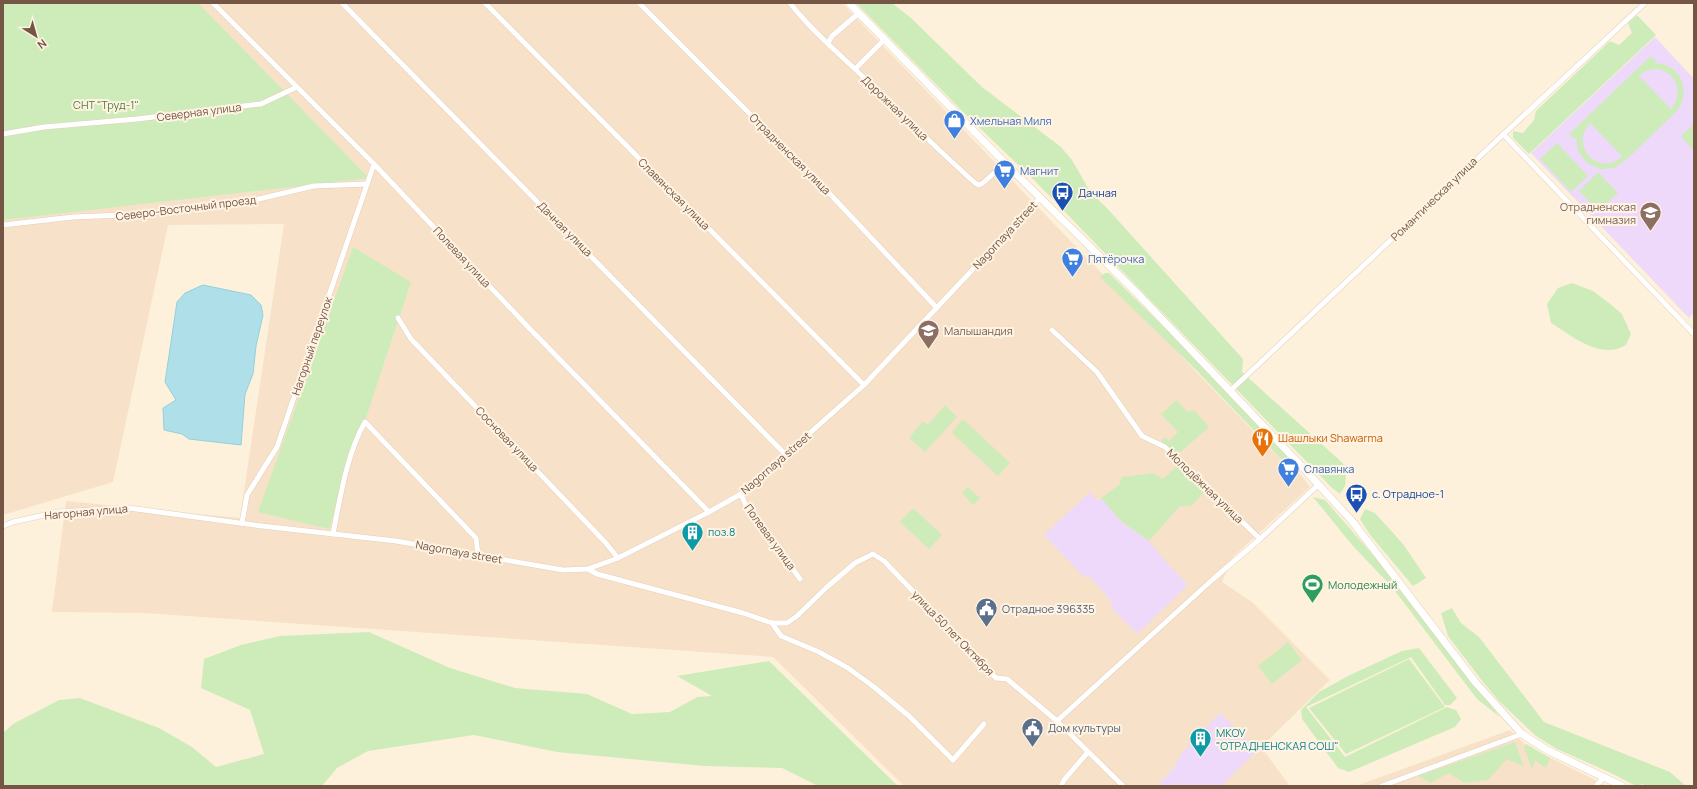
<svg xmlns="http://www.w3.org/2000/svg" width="1697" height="789" font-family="Manrope,sans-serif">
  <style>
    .residential { fill: #f7e2c9 }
    .education { fill: #eed9fa }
    .green { fill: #ceecba; fill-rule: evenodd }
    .water { fill: #afe0e9; stroke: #94d0db }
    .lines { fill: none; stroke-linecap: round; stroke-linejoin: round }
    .minor-casing { stroke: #e4ceba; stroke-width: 6 }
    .tertiary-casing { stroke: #e4ceba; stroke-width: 8 }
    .minor { stroke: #fff; stroke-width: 5 }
    .tertiary { stroke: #fff; stroke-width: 7 }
    .labels { text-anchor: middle; stroke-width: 4; stroke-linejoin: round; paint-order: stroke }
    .park-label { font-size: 11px; fill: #4d7c3a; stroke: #fff4e4 }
    .street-label { font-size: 11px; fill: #755543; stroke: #fff4e4 }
    .shop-label { font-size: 11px; fill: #366cbe; stroke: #fff4e4; text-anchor: start }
    .transit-label { font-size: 11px; fill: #164399; stroke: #fff4e4; text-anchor: start }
    .education-label { font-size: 11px; fill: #785e54; stroke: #fff4e4; text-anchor: end }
    .food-label { font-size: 11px; fill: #c56008; stroke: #fff4e4; text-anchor: start }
    .culture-label { font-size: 11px; fill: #0d838f; stroke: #fff4e4; text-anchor: start }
    .leisure-label { font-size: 11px; fill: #27864d; stroke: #fff4e4; text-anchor: start }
    .service-label { font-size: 11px; fill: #4e5e75; stroke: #fff4e4; text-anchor: start }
  </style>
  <rect width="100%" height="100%" fill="#fef1db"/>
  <g class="residential">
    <path d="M3,3H842L1257,435L1285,463L1301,475L1310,487L1234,556L1222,582L1252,602L1330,680L1261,747L1290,786H904L773,657L144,613L52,612L66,501L240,518L284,224L168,225L113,482L3,515Z"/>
    <path d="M1510,730L1527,746L1607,786H1356Z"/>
  </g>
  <g class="education">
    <path d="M1655,37L1694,79V313L1689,318L1531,153Z"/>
    <path d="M1090,492L1097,501L1101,498L1121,521L1149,541L1166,562L1188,585L1137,634L1111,607L1112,602L1088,575L1085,578L1044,535Z"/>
    <path d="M1220,713L1258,750L1221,786H1157L1174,768L1181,754Z"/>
  </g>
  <g class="green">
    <path d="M3,3H198L369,178L3,220Z"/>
    <path d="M856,3H892L911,18L982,87L1061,147L1072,160L1091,193L1106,207L1243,359L1242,372L1347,467L1345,486L1340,494L1332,488L1035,181L963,112Z"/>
    <path d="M1636,16H1638L1656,35L1529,154L1513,138V131L1523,133L1534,120L1536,111L1610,41L1619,45L1632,33L1628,23Z"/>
    <path d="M1651,56L1656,61L1655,63C1682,64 1693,94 1675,113L1626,160L1614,168L1600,169L1587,163L1578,151L1576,137L1574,139L1569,134ZM1656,69C1677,71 1684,94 1671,109L1639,76L1645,71ZM1590,123L1622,156C1601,178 1568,147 1590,123Z"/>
    <path d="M1694,124V151L1681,136Z"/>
    <path d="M1557,143L1588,176L1571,192L1540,159Z"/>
    <path d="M1598,172L1618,193L1598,211L1579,191Z"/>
    <path d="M353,247L411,282L329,529L258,512Z"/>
    <path d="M1105,273H1109L1166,329L1288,457L1285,463L1197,371L1100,277Z"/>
    <path d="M1572,283L1593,291L1609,303L1622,314L1631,334L1626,345C1622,347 1616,350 1611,350C1589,351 1569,334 1551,323L1547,304L1558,288Z"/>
    <path d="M1177,400L1187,412L1194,410L1209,427L1176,456L1161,440L1165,437L1169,441L1178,432L1161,414Z"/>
    <path d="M945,405L957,417L925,452L909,438L923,421L928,425Z"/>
    <path d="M962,420L965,421L1010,463L998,476L953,434V431Z"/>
    <path d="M1177,466L1190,475L1205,491L1191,506H1180L1149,541L1121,521L1101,498L1119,485L1122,477L1153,473L1163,479Z"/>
    <path d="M968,487L980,498L973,505L962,493Z"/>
    <path d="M1313,497L1325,500L1380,563L1500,717L1477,699L1392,587L1353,546Z"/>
    <path d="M913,508L942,535L929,549L900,522Z"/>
    <path d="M1365,509L1375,513L1403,544L1426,578L1413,586L1371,536L1360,519Z"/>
    <path d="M1452,608L1461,623L1479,637L1544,722L1670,772L1686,786H1646L1643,784L1636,786L1611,773L1557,749L1536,736L1499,701L1483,682L1448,636L1441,613Z"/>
    <path d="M369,632L450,668L515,688L587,694L632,714L670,712L697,697L712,696L677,676L769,661L898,786H818L782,768L704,766L557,752L474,735L368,751L337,768L322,786H3V733L13,724L59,700L80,698L159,728L192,747L216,767L264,754L250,710L201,688L204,659L241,645L280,636Z"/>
    <path d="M1288,642L1302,660L1272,684L1258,666Z"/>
    <path d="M1419,648L1457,698L1450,705H1445L1411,657L1306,707L1345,757L1447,707L1456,710L1461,719L1455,727L1349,772L1338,768L1302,719L1301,710L1319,692L1350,675L1402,651Z"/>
    <path d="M1409,659L1445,707L1346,754L1309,708Z"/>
    <path d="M1515,742L1524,767L1507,759L1488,780L1464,783L1449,773L1430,783L1418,776Z"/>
    <path d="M1526,744L1550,758L1546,768L1535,760L1532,769L1524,748Z"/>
  </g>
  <path class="water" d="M203,285L251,295L261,305L263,315L256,346L253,374L245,394L241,445L189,439L182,434L164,430L163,408L176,400L165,382L177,302L185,293Z"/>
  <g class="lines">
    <defs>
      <g id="minor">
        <path d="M213,3L374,164L530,329L709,512"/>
        <path d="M342,3L786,455"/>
        <path d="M485,3L864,385"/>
        <path d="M639,3L830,194L937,308"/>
        <path d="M790,3C810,29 835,50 858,72C897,110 935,147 975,183L979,185L983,183L1005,163"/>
        <path d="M828,43L832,36L859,13"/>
        <path d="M855,69L885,39"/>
        <path d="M3,134L44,127L137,119L261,104L297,87"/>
        <path d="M1503,134L1694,334"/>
        <path d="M3,225L73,217L148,214L189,206H216L246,202L314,186L367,184"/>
        <path d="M398,318L411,339L605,542L618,558"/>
        <path d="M1052,330L1097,372L1142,436L1165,447L1260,539"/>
        <path d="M1230,391L1493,144L1645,3"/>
        <path d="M741,494L747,508L775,544L800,579"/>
        <path d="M242,523L247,495L277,447L374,164"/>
        <path d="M3,526L13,522L58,512L129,508L262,526L396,541L563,570L588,569L618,558L709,512L741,494L864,385L1040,198"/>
        <path d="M333,534C340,498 347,453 365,422L476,538L478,555"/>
        <path d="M588,569L597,574L743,613L772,623H787L797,616L827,587L855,563L873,554L884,561L996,678L1007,679L1057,721L1123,786"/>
        <path d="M772,623L781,636L819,652L848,668L874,687L909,716L953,760L984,724"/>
        <path d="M1057,721L1212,580L1260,539L1318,485"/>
        <path d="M1061,786L1064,780L1088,752"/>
        <path d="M1382,786L1522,734"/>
        <path d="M1596,786L1604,777"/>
      </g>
      <path id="tertiary" d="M849,3L1005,163L1137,293L1307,472L1352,521L1476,683L1522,734L1547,750L1622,786"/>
    </defs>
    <use href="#minor" class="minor-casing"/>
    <use href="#tertiary" class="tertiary-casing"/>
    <use href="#minor" class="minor"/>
    <use href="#tertiary" class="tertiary"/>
  </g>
  <defs>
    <symbol id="shop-pin" viewBox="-11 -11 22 30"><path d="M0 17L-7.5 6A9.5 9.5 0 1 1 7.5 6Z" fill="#3f7fe0" stroke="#fff4e4"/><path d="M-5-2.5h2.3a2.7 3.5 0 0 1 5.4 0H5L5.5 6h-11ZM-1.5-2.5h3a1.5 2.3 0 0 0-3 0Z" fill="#fff"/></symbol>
    <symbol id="supermarket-pin" viewBox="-11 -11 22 30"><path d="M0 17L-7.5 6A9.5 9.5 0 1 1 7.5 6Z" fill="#3f7fe0" stroke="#fff4e4"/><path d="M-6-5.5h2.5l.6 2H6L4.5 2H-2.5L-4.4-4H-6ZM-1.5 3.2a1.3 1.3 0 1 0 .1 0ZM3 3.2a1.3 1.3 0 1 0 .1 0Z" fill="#fff"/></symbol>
    <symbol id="bus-pin" viewBox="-11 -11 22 30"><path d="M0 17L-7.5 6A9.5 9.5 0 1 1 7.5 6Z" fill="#1a4fb4" stroke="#fff4e4"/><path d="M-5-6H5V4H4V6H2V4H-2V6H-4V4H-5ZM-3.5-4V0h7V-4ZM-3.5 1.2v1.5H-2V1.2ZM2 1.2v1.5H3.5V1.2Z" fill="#fff"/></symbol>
    <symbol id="school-pin" viewBox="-11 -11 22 30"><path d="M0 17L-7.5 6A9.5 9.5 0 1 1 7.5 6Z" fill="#8d6e63" stroke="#fff4e4"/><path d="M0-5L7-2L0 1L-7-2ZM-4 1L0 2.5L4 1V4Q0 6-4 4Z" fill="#fff"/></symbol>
    <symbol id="restaurant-pin" viewBox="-11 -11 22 30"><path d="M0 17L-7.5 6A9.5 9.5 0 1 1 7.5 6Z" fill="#e8710a" stroke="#fff4e4"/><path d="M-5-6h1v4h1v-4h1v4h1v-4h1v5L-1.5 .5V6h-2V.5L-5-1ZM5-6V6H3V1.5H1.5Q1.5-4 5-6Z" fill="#fff"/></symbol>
    <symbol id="building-pin" viewBox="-11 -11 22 30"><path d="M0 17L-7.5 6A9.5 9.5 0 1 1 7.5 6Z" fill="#0f9aa8" stroke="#fff4e4"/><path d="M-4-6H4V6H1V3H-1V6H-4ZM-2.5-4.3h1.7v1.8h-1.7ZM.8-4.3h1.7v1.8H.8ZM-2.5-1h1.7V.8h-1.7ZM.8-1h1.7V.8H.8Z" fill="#fff"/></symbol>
    <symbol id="stadium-pin" viewBox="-11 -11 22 30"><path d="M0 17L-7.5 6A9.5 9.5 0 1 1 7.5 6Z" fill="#2e9e5b" stroke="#fff4e4"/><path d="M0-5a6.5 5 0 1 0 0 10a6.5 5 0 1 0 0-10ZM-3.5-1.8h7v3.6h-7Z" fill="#fff"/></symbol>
    <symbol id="civic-pin" viewBox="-11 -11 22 30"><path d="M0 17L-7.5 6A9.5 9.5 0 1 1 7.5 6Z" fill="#5c6f8a" stroke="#fff4e4"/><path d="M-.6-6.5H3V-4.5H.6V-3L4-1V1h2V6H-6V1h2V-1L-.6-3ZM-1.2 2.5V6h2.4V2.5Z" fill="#fff"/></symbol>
  </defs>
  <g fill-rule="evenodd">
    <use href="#shop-pin" x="942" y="108" width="25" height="34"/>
    <use href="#supermarket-pin" x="992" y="158" width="25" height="34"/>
    <use href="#bus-pin" x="1050" y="180" width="25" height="34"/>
    <use href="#school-pin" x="1638" y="200" width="25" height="34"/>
    <use href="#supermarket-pin" x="1060" y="246" width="25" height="34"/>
    <use href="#school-pin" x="916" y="318" width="25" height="34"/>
    <use href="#restaurant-pin" x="1250" y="426" width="25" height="34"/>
    <use href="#supermarket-pin" x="1276" y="456" width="25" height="34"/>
    <use href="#bus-pin" x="1344" y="482" width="25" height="34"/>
    <use href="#building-pin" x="680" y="520" width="25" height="34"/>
    <use href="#stadium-pin" x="1300" y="572" width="25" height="34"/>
    <use href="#civic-pin" x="974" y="596" width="25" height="34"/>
    <use href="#civic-pin" x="1020" y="716" width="25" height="34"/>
    <use href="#building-pin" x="1188" y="726" width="25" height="34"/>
  </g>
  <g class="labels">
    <g class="park-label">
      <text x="106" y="109">СНТ "Труд-1"</text>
    </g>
    <g class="street-label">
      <text transform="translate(895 108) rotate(44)" y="4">Дорожная улица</text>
      <text transform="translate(199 112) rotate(-7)" y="4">Северная улица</text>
      <text transform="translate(790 154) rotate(45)" y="4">Отрадненская улица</text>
      <text transform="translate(674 194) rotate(45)" y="4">Славянская улица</text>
      <text transform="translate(1434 199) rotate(-44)" y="4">Романтическая улица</text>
      <text transform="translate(186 208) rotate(-7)" y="4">Северо-Восточный проезд</text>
      <text transform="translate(565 229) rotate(45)" y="4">Дачная улица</text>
      <text transform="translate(1005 235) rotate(-47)" y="4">Nagornaya street</text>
      <text transform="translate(462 257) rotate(47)" y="4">Полевая улица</text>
      <text transform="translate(312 346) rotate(-71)" y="4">Нагорный переулок</text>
      <text transform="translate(507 439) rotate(46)" y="4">Сосновая улица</text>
      <text transform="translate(776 463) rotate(-41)" y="4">Nagornaya street</text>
      <text transform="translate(1205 486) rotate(44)" y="4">Молодёжная улица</text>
      <text transform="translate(86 512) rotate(-5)" y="4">Нагорная улица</text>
      <text transform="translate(770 537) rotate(54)" y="4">Полевая улица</text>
      <text transform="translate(459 552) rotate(10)" y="4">Nagornaya street</text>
      <text transform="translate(953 633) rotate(46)" y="4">улица 50 лет Октября</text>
    </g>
    <g class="shop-label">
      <text x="970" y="125">Хмельная Миля</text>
      <text x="1020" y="175">Магнит</text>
      <text x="1088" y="263">Пятёрочка</text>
      <text x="1304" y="473">Славянка</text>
    </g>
    <g class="transit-label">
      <text x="1078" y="197">Дачная</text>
      <text x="1372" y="498">с. Отрадное-1</text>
    </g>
    <g class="education-label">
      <text x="1636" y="211">Отрадненская<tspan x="1636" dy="13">гимназия</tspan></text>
      <text x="944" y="335" text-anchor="start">Малышандия</text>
    </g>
    <g class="food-label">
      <text x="1278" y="442">Шашлыки Shawarma</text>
    </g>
    <g class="culture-label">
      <text x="708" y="536">поз.8</text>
      <text x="1216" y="737">МКОУ<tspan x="1216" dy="13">"ОТРАДНЕНСКАЯ СОШ"</tspan></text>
    </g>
    <g class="leisure-label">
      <text x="1328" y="589">Молодежный</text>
    </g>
    <g class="service-label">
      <text x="1002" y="613">Отрадное 396335</text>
      <text x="1048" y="732">Дом культуры</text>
    </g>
  </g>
  <rect width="1697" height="789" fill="none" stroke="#755543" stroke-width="8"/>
  <g transform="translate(36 36) rotate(143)" stroke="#fff4e4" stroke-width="3" paint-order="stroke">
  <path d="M0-3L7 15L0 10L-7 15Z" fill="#755543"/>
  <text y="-6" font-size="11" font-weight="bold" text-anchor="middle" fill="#755543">N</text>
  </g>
</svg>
